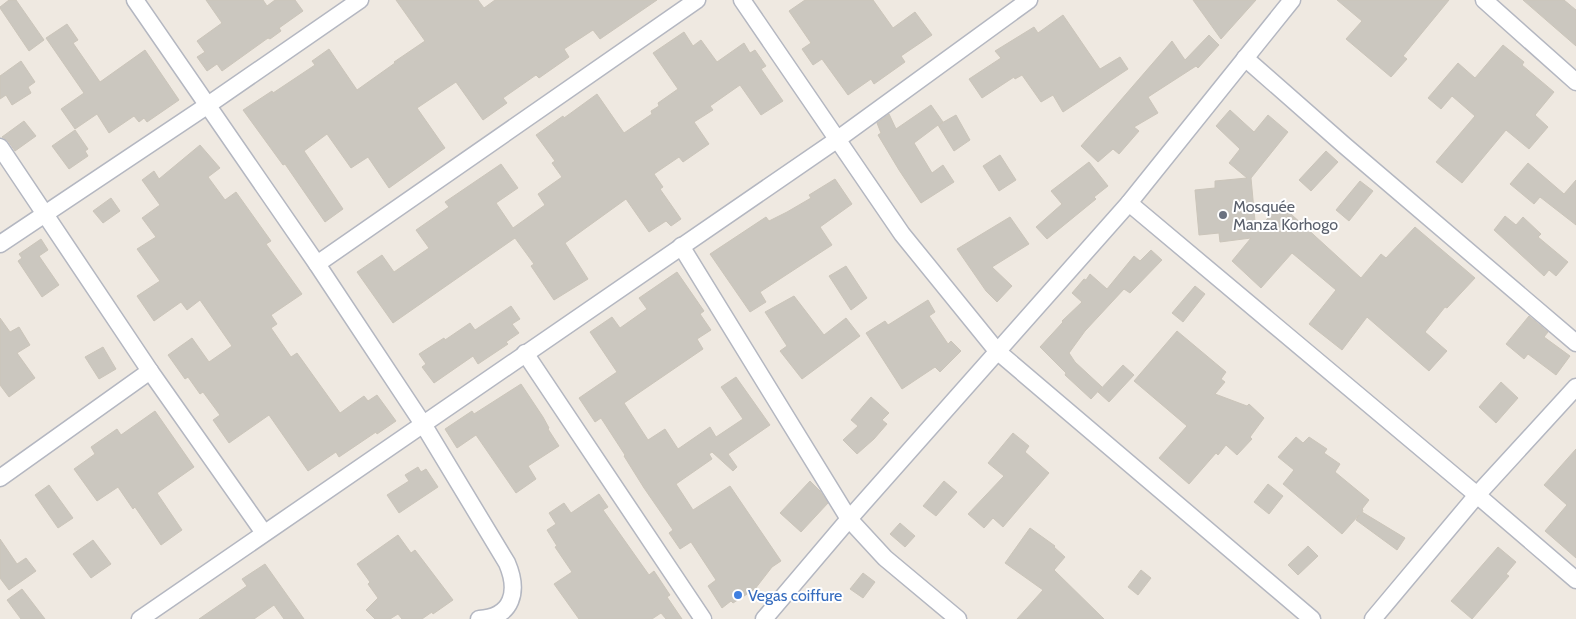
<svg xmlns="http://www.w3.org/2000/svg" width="1576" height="619" font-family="Cabin,sans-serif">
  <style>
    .building { fill: #cbc7bf; stroke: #cbc5ba }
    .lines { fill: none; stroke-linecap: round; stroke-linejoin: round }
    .minor-casing { stroke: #b4b7c1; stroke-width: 19 }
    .minor { stroke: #fff; stroke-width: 16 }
    .worship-dot { fill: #6b7280; stroke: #fff; stroke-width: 2 }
    .shop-dot { fill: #3f7fe0; stroke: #fff; stroke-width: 2 }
    .labels { text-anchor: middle; stroke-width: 4; stroke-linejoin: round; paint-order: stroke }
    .worship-label { font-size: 16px; fill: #5b616d; stroke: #fff; text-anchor: start }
    .shop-label { font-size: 16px; fill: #366cbe; stroke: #fff; text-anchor: start }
  </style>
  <rect width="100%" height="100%" fill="#efe9e1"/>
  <g class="building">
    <path d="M9,0H16L44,40L29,51L0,8V7Z"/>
    <path d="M206,0H263L267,6L275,0H295L303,11L279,28L281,31L270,39L268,38L222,71L217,64L207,71L197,57L205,52L197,41L222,23Z"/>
    <path d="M396,0H478L484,8L495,0H657L600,39L593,30L564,49L569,57L539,78L536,75L503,98L507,103L483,120L456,82L417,108L445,148L389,188L368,157L351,168L327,134L304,151L343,209L325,222L285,164L283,165L243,110L272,91L273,93L315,65L312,61L329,49L357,90L395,63L394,62L425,41Z"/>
    <path d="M805,0H873L893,28L915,12L932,35L901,56L905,62L874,84L871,79L848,95L822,59L813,65L802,49L811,43L789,11Z"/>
    <path d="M1193,0H1256L1221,39Z"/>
    <path d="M1337,0H1449L1403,56L1407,59L1391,77L1346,39L1362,21Z"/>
    <path d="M1523,0H1564L1576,10V46Z"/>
    <path d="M1063,15L1100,69L1120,57L1128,69L1063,112L1053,95L1041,102L1022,75L1015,79L1014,77L982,98L969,79L1001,58L995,51L1034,27L1038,33Z"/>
    <path d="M67,24L78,40L73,43L100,82L145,50L179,100L147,122L144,118L139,122L134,116L109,133L97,114L75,129L61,109L84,93L46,38Z"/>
    <path d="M684,32L693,46L701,40L717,62L744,43L750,53L755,50L766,66L761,69L783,101L761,115L740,85L710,106L713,110L694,122L709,144L683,162L679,157L654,174L663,187L660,189L681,219L671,226L666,221L649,232L626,199L565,243L588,279L554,300L531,266L534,264L515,238L393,323L357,272L382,255L394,272L429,248L416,230L449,207L445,202L501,164L518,188L496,203L513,228L545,205L538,194L562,177L552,163L555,161L536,135L563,116L564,118L597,94L624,133L652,114L651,111L659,106L658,103L678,89L653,53Z"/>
    <path d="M1209,35L1219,45L1198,68L1196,66L1148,97L1158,113L1134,127L1139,131L1119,154L1113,149L1098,162L1081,146L1172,41L1185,60Z"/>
    <path d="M1503,45L1524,62L1522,65L1554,92L1535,115L1548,127L1529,149L1506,130L1462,183L1436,162L1475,116L1452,96L1441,109L1428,98L1458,63L1475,78Z"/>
    <path d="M21,61L35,82L28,87L31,93L12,105L6,95L0,99V76Z"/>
    <path d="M931,105L943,122L940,124L956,115L970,140L954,151L938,125L914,143L932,173L943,165L954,182L921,203L899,170L878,135L881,133L877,123L889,114L896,129Z"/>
    <path d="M1230,110L1254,132L1268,115L1288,132L1251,178L1256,232L1280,204L1361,278L1381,254L1386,258L1415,227L1475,278L1447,308L1445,307L1425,332L1447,351L1429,371L1367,317L1342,350L1309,324L1336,290L1292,253L1261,288L1232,261L1251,238L1220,242L1219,233L1199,235L1195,190L1215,188V181L1247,178L1229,163L1240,149L1216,126Z"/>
    <path d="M24,121L36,136L15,151L8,141L2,137Z"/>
    <path d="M75,130L88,149L85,151L88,156L69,169L52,146Z"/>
    <path d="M200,145L220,168L208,177L225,200L236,192L271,241L266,244L302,294L271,315L277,324L271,328L291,357L297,353L340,413L364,396L368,401L377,395L396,421L377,434L376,432L339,457L336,452L308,471L269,415L229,443L213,420L220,415L203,392L200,394L188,377L185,379L168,355L192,338L209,362L232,346L200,300L187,310L181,302L154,321L137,296L160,281L137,249L156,237L142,218L160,205L142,180L154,171L159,179Z"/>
    <path d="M1326,151L1338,162L1311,191L1299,180Z"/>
    <path d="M1000,155L1016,180L999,191L983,166Z"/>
    <path d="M1089,162L1108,186L1094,197L1096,199L1047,239L1036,227L1062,204L1051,191Z"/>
    <path d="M1528,163L1564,194L1576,180V225L1540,197L1534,204L1510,184Z"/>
    <path d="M835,179L852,204L820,227L832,245L760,292L766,302L750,312L710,254L766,217L769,221L787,212L811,198L809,195Z"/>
    <path d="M1360,181L1373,191L1349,221L1336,210Z"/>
    <path d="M111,198L120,211L103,223L93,211Z"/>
    <path d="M1505,216L1516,225L1523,217L1541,234L1538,237L1568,262L1556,276L1549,270L1544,276L1494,230Z"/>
    <path d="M1010,217L1029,244L992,267L1012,286L997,302L986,291L957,249Z"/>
    <path d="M41,239L48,250L39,256L59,285L42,297L18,261L22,258L19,254Z"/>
    <path d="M1151,250L1162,260L1130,293L1124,289L1085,331L1069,353L1075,362L1102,387L1091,399L1065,375L1066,373L1040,347L1063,322L1062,321L1082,302L1072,293L1084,279L1086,280L1090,274L1107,289L1134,256L1140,261Z"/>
    <path d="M846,266L867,298L851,310L829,276Z"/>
    <path d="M677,272L704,311L700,314L711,330L697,339L703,349L624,403L648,440L665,429L678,449L710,427L716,437L743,419L721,387L736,377L770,425L728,454L737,467L733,471L712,452L709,454L712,459L676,484L693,510L730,486L781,561L772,567L755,589L733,603L731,601L722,608L708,586L716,580L691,542L680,549L669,533L673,530L644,488L624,456L625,455L601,418L595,422L579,398L617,372L590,332L612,317L620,328L647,309L639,298Z"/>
    <path d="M1195,286L1205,294L1183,322L1172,313Z"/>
    <path d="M794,296L824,335L846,318L860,336L802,379L780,351L787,346L765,312Z"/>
    <path d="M928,300L935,312L929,316L948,344L951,341L961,351L940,372L935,367L902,389L866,333L885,321L888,325Z"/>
    <path d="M511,306L520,319L512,324L519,333L506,342L508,344L478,364L473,356L434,383L422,367L426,364L419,354L444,338L445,340L470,323L475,330Z"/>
    <path d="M1529,316L1548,332L1544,337L1570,356L1556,375L1528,354L1524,359L1506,344Z"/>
    <path d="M0,318L10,332L19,327L30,345L17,353L35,378L9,397L0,385Z"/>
    <path d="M1177,331L1226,372L1221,379L1225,382L1215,394L1247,406L1249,404L1264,418L1250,437L1252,439L1237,455L1226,445L1218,455L1216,453L1189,484L1159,458L1187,426L1134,381Z"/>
    <path d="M103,347L116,369L99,379L85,357Z"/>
    <path d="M1123,365L1134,375L1109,402L1098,392Z"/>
    <path d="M1501,382L1518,398L1496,423L1479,407Z"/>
    <path d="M521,384L543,417L549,428L548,429L559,446L528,466L536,479L516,493L476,435L457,448L445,429L472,411L474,414Z"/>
    <path d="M871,397L889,413L882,420L887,424L874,439L857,454L843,440L858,426L851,420Z"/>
    <path d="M155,411L194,467L157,493L182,530L161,545L135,507L133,509L118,487L97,501L74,469L95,454L91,447L117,429L121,435Z"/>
    <path d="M1013,433L1029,446L1025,452L1049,473L1003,527L993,518L984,528L968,514L1004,476L988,463Z"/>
    <path d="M1296,437L1303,443L1309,437L1327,449L1324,453L1340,464L1335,472L1369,500L1362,509L1363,510L1362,512L1405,538L1397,550L1356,520L1359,515L1342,534L1283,484L1294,470L1278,457Z"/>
    <path d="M1576,449V558L1545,531L1567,505L1544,485Z"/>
    <path d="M418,467L421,472L426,469L438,487L399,513L387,495L409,481L405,475Z"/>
    <path d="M810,481L820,491L828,503L801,532L780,513Z"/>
    <path d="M944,481L957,492L936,516L923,506Z"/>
    <path d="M1268,484L1283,496L1269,514L1254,502Z"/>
    <path d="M49,485L73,518L58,528L35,495Z"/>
    <path d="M599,494L608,507L603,510L649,575L654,571L670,595L667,597L682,619H666L661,613L652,619H579L554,584L572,572L555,547L557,546L547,530L556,524L549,513L564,503L571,513Z"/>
    <path d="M900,523L915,536L905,547L890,534Z"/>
    <path d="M1030,528L1055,546L1054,547L1065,557L1054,570L1104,619H1017L1043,590L1005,563Z"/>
    <path d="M398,535L411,553L415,550L453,600L433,614L432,612L422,619H402L398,614L390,619H375L366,610L378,598L368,584L370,582L357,564Z"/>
    <path d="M0,539L17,564L26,558L36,571L9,590L0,578Z"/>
    <path d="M93,540L111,564L91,578L73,554Z"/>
    <path d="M1308,546L1318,556L1298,575L1288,565Z"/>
    <path d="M1498,547L1516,562L1506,574L1509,576L1472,619L1451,601Z"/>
    <path d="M265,564L304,619H284L274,605L254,619H199L247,586L242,579Z"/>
    <path d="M1141,570L1151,578L1138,595L1128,587Z"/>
    <path d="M863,573L875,582L863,598L850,589Z"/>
    <path d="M22,589L45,619H21L7,600Z"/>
  </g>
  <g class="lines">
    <defs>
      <g id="minor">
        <path d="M135,0L317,264L423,424L507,563C519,591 513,617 479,619"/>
        <path d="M742,0L902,234L997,351L1312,619"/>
        <path d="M1484,0L1576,82"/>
        <path d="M1245,58L1344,145L1576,343"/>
        <path d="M0,147L150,371L264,533"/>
        <path d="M1129,203L1477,495L1576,580"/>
        <path d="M0,244L208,105L360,0"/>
        <path d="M681,246L849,519L885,558L958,619"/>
        <path d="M317,264L697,0"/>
        <path d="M525,353L703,619"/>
        <path d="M0,478L150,371"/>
        <path d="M140,619L838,139L1029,0"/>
        <path d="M764,619L849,519L1129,203L1292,0"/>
        <path d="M1373,619L1477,495L1576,387"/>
      </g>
    </defs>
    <use href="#minor" class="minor-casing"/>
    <use href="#minor" class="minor"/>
  </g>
  <circle class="worship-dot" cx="1223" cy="215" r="5"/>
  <circle class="shop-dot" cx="738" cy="595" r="5"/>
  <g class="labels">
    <g class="worship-label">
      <text x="1233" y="212">Mosquée<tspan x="1233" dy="18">Manza Korhogo</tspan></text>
    </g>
    <g class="shop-label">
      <text x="748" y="601">Vegas coiffure</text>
    </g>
  </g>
</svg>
